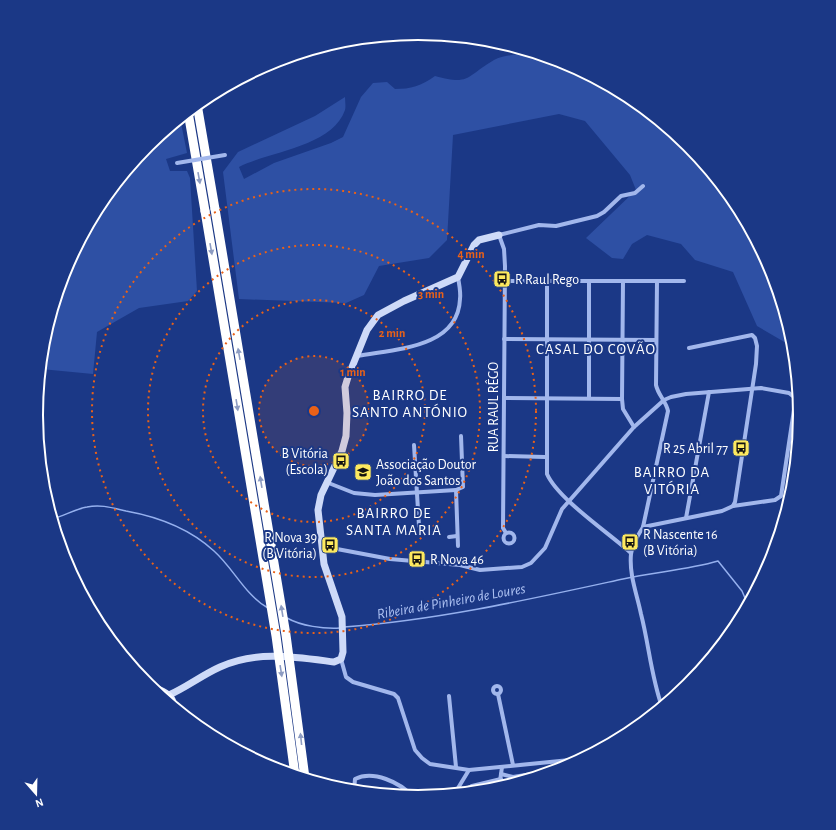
<svg xmlns="http://www.w3.org/2000/svg" width="836" height="830" font-family="'Alegreya Sans',sans-serif">
  <style>
    .green { fill: #2e50a4 }
    .lines { fill: none; stroke-linecap: round; stroke-linejoin: round }
    .stream { stroke: #95b0ee; stroke-width: 1.5 }
    .street { stroke: #a2b7ec; stroke-width: 4 }
    .secondary { stroke: #cedaf8; stroke-width: 7 }
    .primary { stroke: #e7ecff; stroke-width: 8 }
    .highway { stroke: #fff; stroke-width: 9 }
    .street-bridge { stroke: #a2b7ec; stroke-width: 4 }
    .highway-bridge { stroke: #fff; stroke-width: 9 }
    .oneway { fill: #8d9cc2 }
    .ring { fill: none; stroke: #e96118; stroke-width: 2; stroke-dasharray: 2 4 }
    .labels { text-anchor: middle; stroke-width: 4; stroke-linejoin: round; paint-order: stroke }
    .poi-label { font-size: 14px; fill: #fff; stroke: #1b3886; text-anchor: start }
    .street-label { font-size: 14px; fill: #fff; stroke: #1b3886 }
    .neighbourhood-label { font-size: 15px; letter-spacing: 1px; fill: #fff; stroke: #1b3886 }
    .water-label { font-size: 15px; font-style: italic; fill: #aec2f3; stroke: #1b3886 }
    .rim { fill: none; stroke: #fff; stroke-width: 2 }
    .centre { fill: #e96118; stroke: #1b3886; stroke-width: 2 }
    .ring-label { font-size: 12px; text-anchor: middle; font-weight: bold; fill: #e96118; stroke: #1b3886; stroke-width: 4; stroke-linejoin: round; paint-order: stroke }
  </style>
  <rect width="100%" height="100%" fill="#1b3886"/>
  <g class="green">
    <path d="M522,53L547,57L553,67L558,60L564,62L630,98L688,145L736,203L771,269L793,347L757,326L733,272L695,260L681,244L647,235L632,244L623,259L612,258L586,238L636,190L630,175L585,121L559,114L453,135L447,240L429,258L379,266L364,295L346,303L239,299L223,172L238,152L315,116L345,97C345,101 346,106 345,110C332,147 270,151 239,167L244,179L274,163L331,143L343,137L361,97L373,83L387,82L395,89C411,89 421,86 435,76C471,86 466,76 494,60C502,56 514,55 522,53Z"/>
    <path d="M180,118L187,153L166,159L170,171H187L190,178L197,291L188,301L139,308L97,332L93,374L41,369C49,285 90,207 147,146C157,135 169,127 180,118Z"/>
  </g>
  <g class="lines">
    <g class="stream">
      <path d="M52,519C64,516 75,509 87,507C101,504 113,508 126,511C159,517 189,528 214,551C234,569 245,595 268,608"/>
      <path d="M287,618C301,626 324,629 340,628"/>
      <path d="M344,627C438,620 531,599 623,579C654,572 687,570 718,561L742,591L748,605"/>
    </g>
    <g class="street">
      <path d="M505,281H684"/>
      <path d="M547,281V474C558,499 609,533 631,553"/>
      <path d="M623,281L622,399L623,409L634,427"/>
      <path d="M657,281L656,385C658,395 666,401 668,411L643,527C638,535 632,545 631,554C629,575 637,594 641,614C649,645 651,676 662,707"/>
      <path d="M504,339L655,340"/>
      <path d="M357,356C393,349 458,349 460,299C461,292 459,284 458,277"/>
      <path d="M504,398L622,399"/>
      <path d="M589,398V281"/>
      <path d="M414,445L419,526"/>
      <path d="M504,456L545,457"/>
      <path d="M326,482L354,493L375,495L456,490"/>
      <path d="M686,518L709,392"/>
      <path d="M643,527L722,511L733,506L735,502L756,364L757,346L755,338L752,335L689,348"/>
      <circle cx="509" cy="538" r="5.5"/>
      <path d="M506,533L503,528L505,266L504,249L499,235L539,225L556,226L597,216L604,212L621,196L635,193L643,186"/>
      <path d="M449,537L457,536"/>
      <path d="M321,546L390,559L460,565L480,570L522,567L531,563L545,548L562,509L634,427L664,400L671,397L686,394L761,388L789,393L794,397L795,403L781,496L775,500L733,506"/>
      <path d="M458,546L456,490L463,487L461,436"/>
      <path d="M341,659L346,677L353,682L394,694L398,698L415,750L422,758L430,764L469,770L580,759"/>
      <circle cx="497" cy="690" r="4"/>
      <path d="M498,694L513,765"/>
      <path d="M449,696L456,767"/>
      <path d="M501,774L513,777L551,771"/>
      <path d="M472,786L477,791"/>
      <path d="M499,788L502,767"/>
      <path d="M354,791L355,779C373,770 400,782 413,797"/>
      <path d="M455,793L469,770"/>
      <path d="M457,793L472,786L501,779"/>
    </g>
    <path class="secondary" d="M169,695C187,687 202,675 220,667C257,650 296,657 334,662L341,659L343,652L342,617L324,564L318,510L321,495L342,451L346,436L347,413L345,387L348,377L367,330L378,315L404,301L458,277L474,245L479,240L499,235"/>
    <path class="primary" d="M148,685C157,690 173,693 173,706"/>
    <g class="highway">
      <path d="M197,104L215,209"/>
      <path d="M188,112L205,211"/>
    </g>
    <path class="street-bridge" d="M177,163L225,155"/>
    <g class="highway-bridge">
      <path d="M215,209L286,635L305,778"/>
      <path d="M205,211L276,636L295,775"/>
    </g>
  </g>
  <defs><path id="oneway-solid" d="M-6-.8H1V-3.2L6.5 0L1 3.2V.8H-6Z"/></defs>
  <g class="oneway">
    <use href="#oneway-solid" transform="translate(199 178) rotate(80)"/>
    <use href="#oneway-solid" transform="translate(211 249) rotate(80)"/>
    <use href="#oneway-solid" transform="translate(239 354) rotate(-100)"/>
    <use href="#oneway-solid" transform="translate(237 405) rotate(81)"/>
    <use href="#oneway-solid" transform="translate(261 482) rotate(-99)"/>
    <use href="#oneway-solid" transform="translate(282 611) rotate(-99)"/>
    <use href="#oneway-solid" transform="translate(281 671) rotate(81)"/>
    <use href="#oneway-solid" transform="translate(301 739) rotate(-96)"/>
  </g>
  <circle cx="314" cy="411" r="55" fill="#e96118" fill-opacity=".12"/>
  <g class="ring">
    <circle cx="314" cy="411" r="55"/>
    <circle cx="314" cy="411" r="111"/>
    <circle cx="314" cy="411" r="166"/>
    <circle cx="314" cy="411" r="222"/>
  </g>
  <defs>
    <symbol id="bus-square" viewBox="-11 -11 22 22"><rect x="-9" y="-9" width="18" height="18" rx="4" fill="#fde95f" stroke="#1b3886"/><path d="M-5-6H5V4H4V6H2V4H-2V6H-4V4H-5ZM-3.5-4V0h7V-4ZM-3.5 1.2v1.5H-2V1.2ZM2 1.2v1.5H3.5V1.2Z" fill="#111"/></symbol>
    <symbol id="school-square" viewBox="-11 -11 22 22"><rect x="-9" y="-9" width="18" height="18" rx="4" fill="#fde95f" stroke="#1b3886"/><path d="M0-5L7-2L0 1L-7-2ZM-4 1L0 2.5L4 1V4Q0 6-4 4Z" fill="#111"/></symbol>
  </defs>
  <g fill-rule="evenodd">
    <use href="#bus-square" x="492" y="269" width="20" height="20"/>
    <use href="#bus-square" x="731" y="438" width="20" height="20"/>
    <use href="#bus-square" x="331" y="451" width="20" height="20"/>
    <use href="#school-square" x="353" y="462" width="20" height="20"/>
    <use href="#bus-square" x="620" y="532" width="20" height="20"/>
    <use href="#bus-square" x="320" y="535" width="20" height="20"/>
    <use href="#bus-square" x="407" y="549" width="20" height="20"/>
  </g>
  <g class="labels">
    <g class="poi-label">
      <text x="515" y="284">R Raul Rego</text>
      <text x="728" y="453" text-anchor="end">R 25 Abril 77</text>
      <text x="328" y="458" text-anchor="end">B Vitória<tspan x="328" dy="16">(Escola)</tspan></text>
      <text x="376" y="469">Associação Doutor<tspan x="376" dy="16">João dos Santos</tspan></text>
      <text x="643" y="539">R Nascente 16<tspan x="643" dy="16">(B Vitória)</tspan></text>
      <text x="317" y="542" text-anchor="end">R Nova 39<tspan x="317" dy="16">(B Vitória)</tspan></text>
      <text x="430" y="564">R Nova 46</text>
    </g>
    <g class="street-label">
      <text transform="translate(493 407) rotate(-90)" y="5">RUA RAUL RÊGO</text>
    </g>
    <g class="neighbourhood-label">
      <text x="596" y="354">CASAL DO COVÃO</text>
      <text x="410" y="400">BAIRRO DE<tspan x="410" dy="17">SANTO ANTÓNIO</tspan></text>
      <text x="672" y="477">BAIRRO DA<tspan x="672" dy="17">VITÓRIA</tspan></text>
      <text x="394" y="518">BAIRRO DE<tspan x="394" dy="17">SANTA MARIA</tspan></text>
    </g>
    <g class="water-label">
      <text transform="translate(451 601) rotate(-10)" y="5">Ribeira de Pinheiro de Loures</text>
    </g>
  </g>
  <path d="M0 0H836V830H0ZM43 415a375 375 0 1 1 750 0a375 375 0 1 1-750 0Z" fill="#1b3886" fill-rule="evenodd"/>
  <path class="rim" d="M43 415a375 375 0 1 1 750 0a375 375 0 1 1-750 0Z"/>
  <circle cx="314" cy="411" r="6" class="centre"/>
  <g class="ring-label">
    <text x="471" y="258">4 min</text>
    <text x="431" y="298">3 min</text>
    <text x="392" y="337">2 min</text>
    <text x="353" y="376">1 min</text>
  </g>
  <g transform="translate(36 794) rotate(160)" stroke="#1b3886" stroke-width="3" paint-order="stroke">
  <path d="M0-3L7 15L0 10L-7 15Z" fill="#ffffff"/>
  <text y="-6" font-size="11" font-weight="bold" text-anchor="middle" fill="#ffffff">N</text>
  </g>
</svg>
